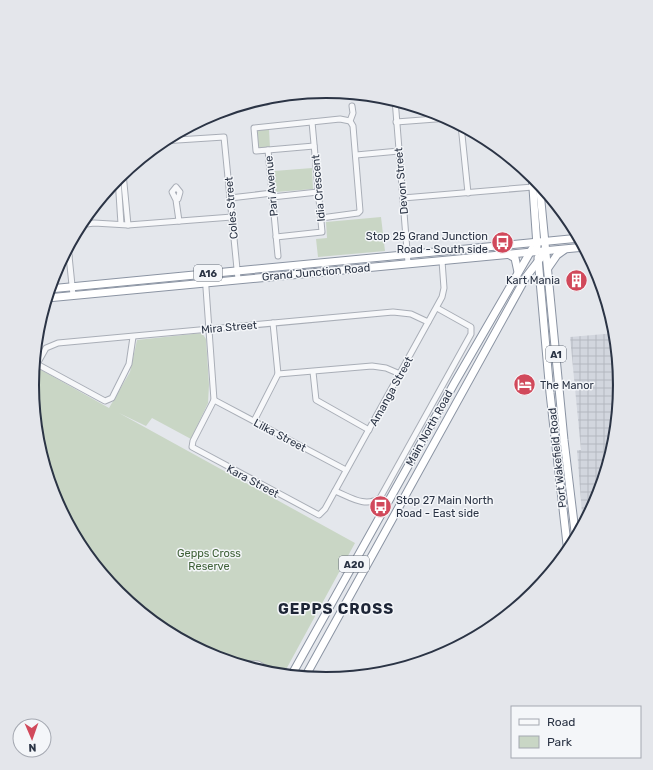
<svg xmlns="http://www.w3.org/2000/svg" width="653" height="770" font-family="Rubik,sans-serif">
  <style>
    .industrial { fill: url(#industrial-grid) }
    .park { fill: #c9d6c5 }
    .lines { fill: none; stroke-linecap: round; stroke-linejoin: round }
    .stream { stroke: #9fb4cc; stroke-width: 1 }
    .minor-casing { stroke: #a9aeb7; stroke-width: 7 }
    .highway-casing { stroke: #8b94a3; stroke-width: 9 }
    .minor { stroke: #f7f8fa; stroke-width: 5 }
    .highway { stroke: #fff; stroke-width: 7 }
    .labels { text-anchor: middle; stroke-width: 3; stroke-linejoin: round; paint-order: stroke }
    .shield { fill: #f4f6f9; stroke: #676e7b; stroke-width: 1 }
    .shield-label { font-size: 10px; font-weight: bold; fill: #2b3445 }
    .street-label { font-size: 11px; fill: #2b3445; stroke: #f4f6f9 }
    .poi-label { font-size: 11px; fill: #2b3445; stroke: #f4f6f9; text-anchor: end }
    .park-label { font-size: 11px; fill: #3f6138; stroke: #f4f6f9 }
    .district-label { font-size: 15px; font-weight: bold; letter-spacing: 1px; fill: #1d2536; stroke: #f4f6f9 }
    .rim { fill: none; stroke: #2b3445; stroke-width: 2 }
  </style>
  <defs>
    <pattern id="industrial-grid" width="8" height="8" patternUnits="userSpaceOnUse"><rect width="8" height="8" fill="#d2d6de"/><path d="M0 4h8M4 0v8" fill="none" stroke="#b4b8c0"/></pattern>
  </defs>
  <rect width="100%" height="100%" fill="#e4e7ec"/>
  <path class="industrial" d="M616,333L621,385L615,443L598,498L583,527L577,450H581L570,337Z"/>
  <g class="park">
    <path d="M269,129L270,148L257,150L255,130Z"/>
    <path d="M312,168L313,189L276,192L274,171Z"/>
    <path d="M381,217L385,251L318,257L316,239L327,238L326,222Z"/>
    <path d="M202,333L206,339L209,385L208,403L191,439L152,418L146,426L119,413L355,543L283,675C268,674 254,669 239,665C114,627 21,499 34,366L109,408L130,372L137,340Z"/>
  </g>
  <g class="lines">
    <path class="stream" d="M37,441L41,435"/>
    <defs>
      <g id="minor">
        <path d="M267,97V102"/>
        <path d="M395,99L408,263"/>
        <path d="M396,122L449,118"/>
        <path d="M461,125L468,193"/>
        <path d="M162,141L224,137L238,279"/>
        <path d="M268,150L314,146"/>
        <path d="M356,155L399,151"/>
        <path d="M123,173L128,225"/>
        <path d="M118,178L121,224"/>
        <path d="M272,197L318,192"/>
        <path d="M230,198L272,193"/>
        <path d="M403,198L533,187"/>
        <path d="M176,200L178,199L180,192L176,187L172,192L176,200L179,221"/>
        <path d="M321,218L358,213L360,211L353,126L350,121L353,113L352,106"/>
        <path d="M80,225L94,223L128,225L232,217"/>
        <path d="M276,237L322,232L312,122"/>
        <path d="M68,246L73,295"/>
        <path d="M278,256L268,150L256,151L254,128L340,119L350,121"/>
        <path d="M63,257L69,256"/>
        <path d="M205,274L214,400L193,441L192,447L319,515L325,509L442,297L444,288L442,261"/>
        <path d="M35,363L105,401L112,398L129,364L133,337"/>
        <path d="M37,364L46,348L58,343L393,312L411,314L428,322"/>
        <path d="M313,372L316,400L369,430"/>
        <path d="M278,374L372,366L386,368L400,374"/>
        <path d="M214,400L346,470"/>
        <path d="M254,421L278,374L273,323"/>
        <path d="M335,491C350,497 365,508 380,498L471,334V327L437,308"/>
        <path d="M232,663L258,664L278,675"/>
      </g>
      <g id="highway">
        <path d="M532,174L537,246"/>
        <path d="M539,181L564,440L576,540"/>
        <path d="M508,254L515,258L518,272"/>
        <path d="M538,258L550,393L568,553"/>
        <path d="M548,268L557,255L564,250"/>
        <path d="M49,289L580,238"/>
        <path d="M47,298L585,247"/>
        <path d="M291,676L455,382L532,249"/>
        <path d="M305,677L526,277L546,251"/>
      </g>
    </defs>
    <use href="#minor" class="minor-casing"/>
    <use href="#highway" class="highway-casing"/>
    <use href="#minor" class="minor"/>
    <use href="#highway" class="highway"/>
  </g>
  <defs>
    <symbol id="bus-disc" viewBox="-11 -11 22 22"><circle r="9.5" fill="#d1495b" stroke="#f4f6f9"/><path d="M-5-6H5V4H4V6H2V4H-2V6H-4V4H-5ZM-3.5-4V0h7V-4ZM-3.5 1.2v1.5H-2V1.2ZM2 1.2v1.5H3.5V1.2Z" fill="#fff"/></symbol>
    <symbol id="building-disc" viewBox="-11 -11 22 22"><circle r="9.5" fill="#d1495b" stroke="#f4f6f9"/><path d="M-4-6H4V6H1V3H-1V6H-4ZM-2.5-4.3h1.7v1.8h-1.7ZM.8-4.3h1.7v1.8H.8ZM-2.5-1h1.7V.8h-1.7ZM.8-1h1.7V.8H.8Z" fill="#fff"/></symbol>
    <symbol id="hotel-disc" viewBox="-11 -11 22 22"><circle r="9.5" fill="#d1495b" stroke="#f4f6f9"/><path d="M-6-4.5h1.5V1H6V5H4.5V3h-9V5H-6ZM-4 0a1.8 1.8 0 1 1 3.6 0ZM.5 0V-2.5h3Q6-2.5 6 0Z" fill="#fff"/></symbol>
  </defs>
  <g fill-rule="evenodd">
    <use href="#bus-disc" x="490" y="230" width="25" height="25"/>
    <use href="#building-disc" x="564" y="268" width="25" height="25"/>
    <use href="#hotel-disc" x="512" y="372" width="25" height="25"/>
    <use href="#bus-disc" x="368" y="494" width="25" height="25"/>
  </g>
  <g class="labels">
    <g class="shield">
      <rect x="194" y="265" width="28" height="16" rx="3"/>
      <rect x="546" y="346" width="20" height="16" rx="3"/>
      <rect x="339" y="556" width="30" height="16" rx="3"/>
    </g>
    <g class="shield-label">
      <text x="208" y="277">A16</text>
      <text x="556" y="358">A1</text>
      <text x="354" y="568">A20</text>
    </g>
    <g class="street-label">
      <text transform="translate(401 181) rotate(-95)" y="4">Devon Street</text>
      <text transform="translate(271 186) rotate(-95)" y="4">Pari Avenue</text>
      <text transform="translate(318 188) rotate(-95)" y="4">Idia Crescent</text>
      <text transform="translate(231 208) rotate(-95)" y="4">Coles Street</text>
      <text transform="translate(316 272) rotate(-5)" y="4">Grand Junction Road</text>
      <text transform="translate(229 327) rotate(-5)" y="4">Mira Street</text>
      <text transform="translate(391 391) rotate(-61)" y="4">Amanga Street</text>
      <text transform="translate(429 428) rotate(-61)" y="4">Main North Road</text>
      <text transform="translate(280 435) rotate(28)" y="4">Lilka Street</text>
      <text transform="translate(557 458) rotate(-96)" y="4">Port Wakefield Road</text>
      <text transform="translate(253 481) rotate(28)" y="4">Kara Street</text>
    </g>
    <g class="poi-label">
      <text x="488" y="240">Stop 25 Grand Junction<tspan x="488" dy="13">Road - South side</tspan></text>
      <text x="560" y="284">Kart Mania</text>
      <text x="540" y="389" text-anchor="start">The Manor</text>
      <text x="396" y="504" text-anchor="start">Stop 27 Main North<tspan x="396" dy="13">Road - East side</tspan></text>
    </g>
    <g class="park-label">
      <text x="209" y="557">Gepps Cross<tspan x="209" dy="13">Reserve</tspan></text>
    </g>
    <g class="district-label">
      <text x="336" y="614">GEPPS CROSS</text>
    </g>
  </g>
  <path d="M0 0H653V770H0ZM39 385a287 287 0 1 1 574 0a287 287 0 1 1-574 0Z" fill="#e4e6eb" fill-rule="evenodd"/>
  <path class="rim" d="M39 385a287 287 0 1 1 574 0a287 287 0 1 1-574 0Z"/>
  <rect x="511" y="706" width="130" height="52" fill="#f4f6f9" stroke="#a4a8b1"/>
  <rect x="519" y="719" width="20" height="6" fill="#f7f8fa" stroke="#a4a8b1"/>
  <text x="547" y="726" font-size="12" fill="#2b3445">Road</text>
  <rect x="519" y="736" width="20" height="12" fill="#c9d6c5" stroke="#a4a8b1"/>
  <text x="547" y="746" font-size="12" fill="#2b3445">Park</text>
  <g transform="translate(32 738) rotate(178)"><circle r="19" fill="#f4f6f9" stroke="#a4a8b1"/>
  <path d="M0-3L7 15L0 10L-7 15Z" fill="#d1495b"/>
  <text y="-6" font-size="11" font-weight="bold" text-anchor="middle" fill="#2b3445">N</text>
  </g>
</svg>
